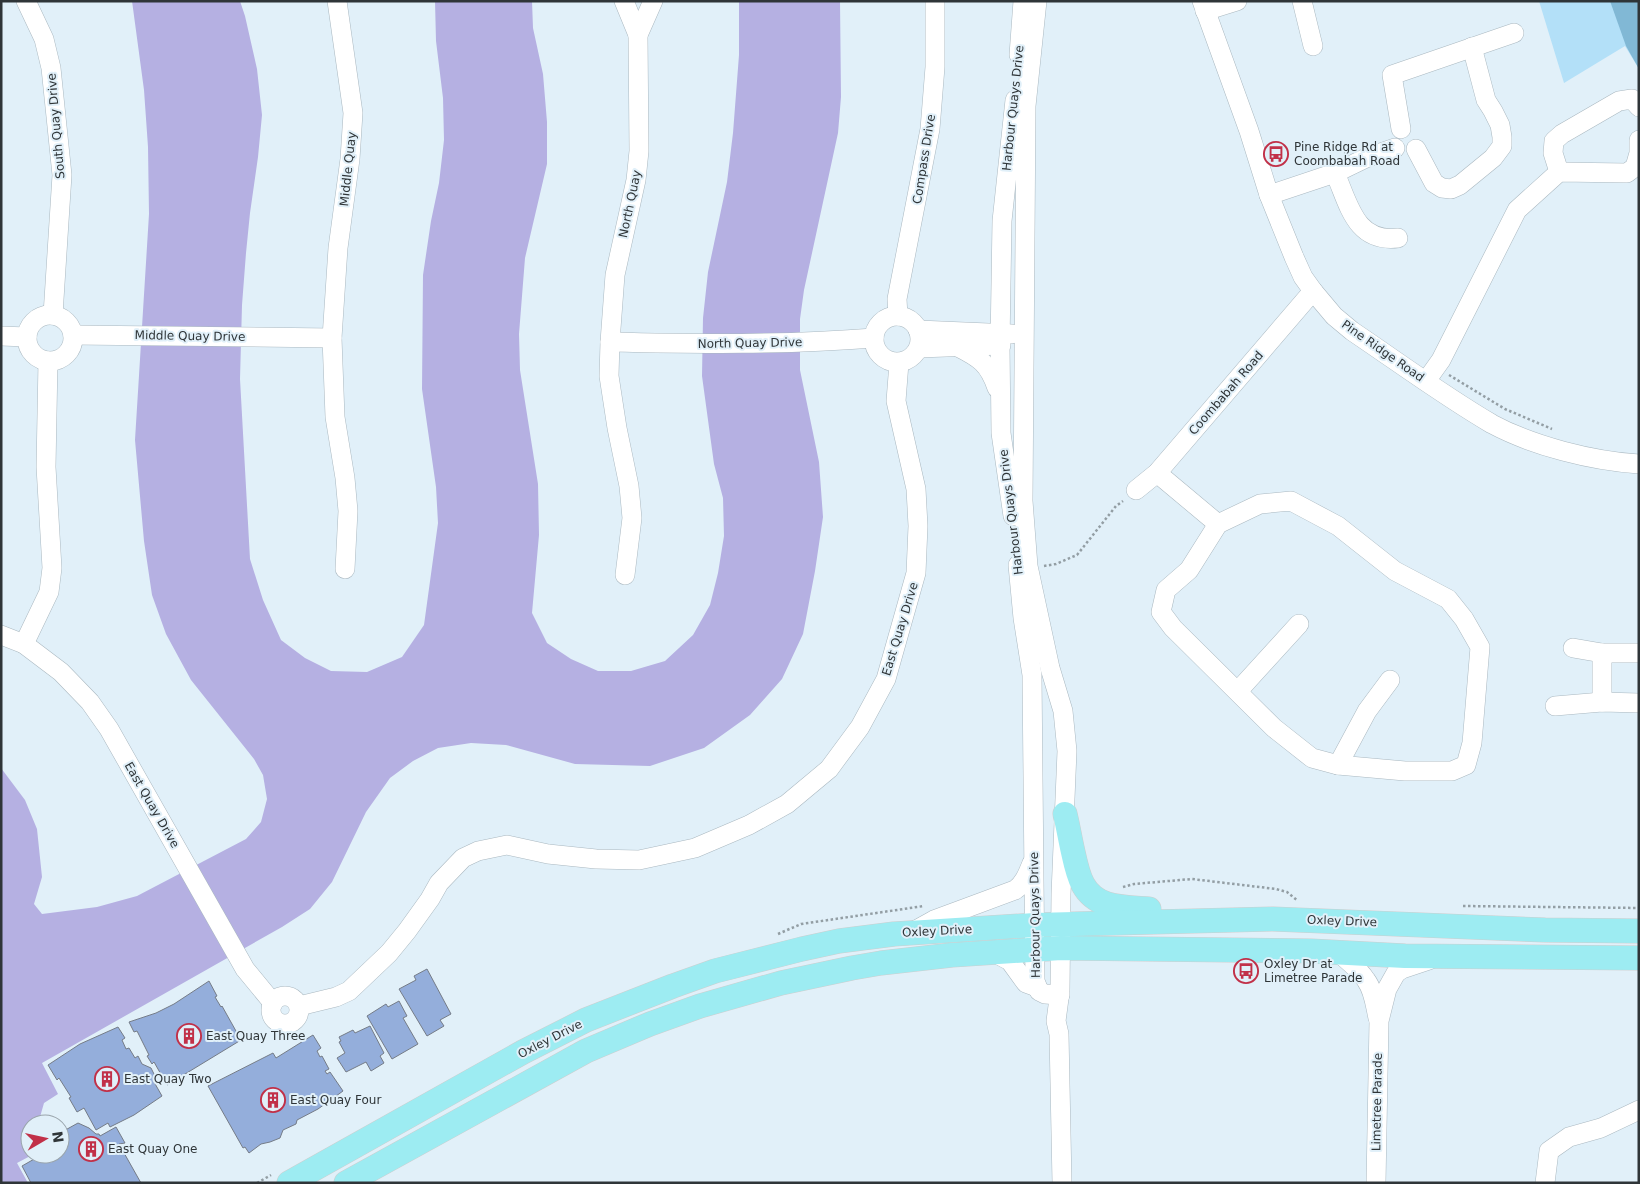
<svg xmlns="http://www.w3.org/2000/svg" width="1640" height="1184" font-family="'DejaVu Sans',sans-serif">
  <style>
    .green { fill: #b3e0f8 }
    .forest { fill: #81b8d5 }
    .water { fill: #b5b0e2 }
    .building { fill: #94aedb; stroke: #757c87 }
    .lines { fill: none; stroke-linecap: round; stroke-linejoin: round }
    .minor-casing { stroke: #aab8c0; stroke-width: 20 }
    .major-casing { stroke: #cdcfcf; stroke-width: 25 }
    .path { stroke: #939ea4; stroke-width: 2.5; stroke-dasharray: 2.5 2.5; stroke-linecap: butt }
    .minor { stroke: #fff; stroke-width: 19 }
    .major { stroke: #9decf2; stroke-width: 24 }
    .labels { text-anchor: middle; stroke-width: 4; stroke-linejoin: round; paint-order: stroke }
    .street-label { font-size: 12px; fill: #2f3538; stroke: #e1f0f9 }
    .poi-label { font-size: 12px; fill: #2f3538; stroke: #e1f0f9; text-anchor: start }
  </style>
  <rect width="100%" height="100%" fill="#e1f0f9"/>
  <path class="green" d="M1539,1H1639V69L1625,46L1564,83Z"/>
  <path class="forest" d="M1610,1H1639V69L1626,46Z"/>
  <path class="water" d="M132,1H240L245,16L257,69L262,115L258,157L250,213L246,253L242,305L240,379L250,559L263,600L281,640L305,658L331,671L367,672L402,657L424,625L438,523L436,487L422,389L423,275L431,221L439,183L444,140L443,98L436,41L435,1H532L533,28L543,74L547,122V164L525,258L519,334L520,370L538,484L539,535L532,613L547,643L571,659L598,671H631L665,661L693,635L710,605L718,573L724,536L723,498L714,464L702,376L703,318L708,272L727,182L733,133L739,55V1H840L841,97L838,133L804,290L800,319V370L819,462L823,517L815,571L803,634L782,679L750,715L704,748L650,766L575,764L506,745L471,743L438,748L413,761L390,778L366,812L332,882L310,909L282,927L42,1063L58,1094L44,1103L38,1124H30V1154H34L17,1163L28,1183H1V768L25,800L37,829L42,877L34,904L42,914L97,907L137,896L246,839L261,822L267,799L263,775L254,759L191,680L166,634L152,595L144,541L135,440L149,214L148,147L144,90Z"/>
  <g class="building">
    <path d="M427,969L451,1014L440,1020L444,1026L427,1036L399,989L416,980L414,976Z"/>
    <path d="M209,981L217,996L215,997L221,1007L222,1006L241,1040L167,1085L154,1062L152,1064L147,1056L149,1055L137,1031L134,1032L129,1022L156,1013L174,1004Z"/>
    <path d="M399,1001L407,1016L403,1018L418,1044L392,1059L367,1016L386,1004L388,1007Z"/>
    <path d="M370,1026L384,1053L380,1056L384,1063L371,1071L366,1062L346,1072L337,1058L345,1053L339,1042L341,1041L339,1037L353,1030L355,1033Z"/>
    <path d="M118,1027L125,1038L122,1040L126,1049L129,1048L135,1058L138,1056L142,1064L151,1068L156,1078L154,1082L162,1096L134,1115L110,1127L108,1123L96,1130L84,1108L77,1112L69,1098L71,1097L59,1078L57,1080L48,1065L80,1044Z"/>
    <path d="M313,1035L321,1048L317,1051L320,1057L322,1056L329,1069L325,1071L327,1074L330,1072L343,1091L318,1109L297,1120L296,1124L283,1130L280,1138L270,1142L261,1144L249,1153L245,1147L243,1148L208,1086L273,1053L276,1058Z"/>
    <path d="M78,1123L89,1128L96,1134H99L100,1136L116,1127L125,1143L119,1144L141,1183H31L22,1166L43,1154H60V1133Z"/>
  </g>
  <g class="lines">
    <defs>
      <g id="minor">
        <path d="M26,1L44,39L51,68L62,175L53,315"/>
        <path d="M337,1L353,113L350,159L338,248L332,338L335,417L345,478L348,511L345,569"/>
        <path d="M624,1L638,35"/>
        <path d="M1037,1L1026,106L1023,501L1028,566L1050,668L1063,711L1067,751L1061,894L1060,991L1056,1021L1059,1034L1062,1183"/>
        <path d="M1202,1L1249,131L1269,195L1294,257L1303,277L1313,291L1334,316L1352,331C1398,362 1444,396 1492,424C1533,446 1592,461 1639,464"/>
        <path d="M1302,1L1313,46"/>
        <path d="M1205,11L1237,1"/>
        <path d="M1019,55L1023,1"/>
        <path d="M1401,129L1392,75L1514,33"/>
        <path d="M1416,149L1434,183L1442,188L1451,189L1460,185L1493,158L1502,146V137L1500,125L1493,111L1486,100L1472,47"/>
        <path d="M1559,172L1553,153L1554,141L1562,134L1619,101L1632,99L1639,107"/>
        <path d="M1335,173C1349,204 1355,243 1398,238"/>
        <path d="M1269,195L1335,173L1366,158L1395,148"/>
        <circle cx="50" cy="338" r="23"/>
        <circle cx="897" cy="339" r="23"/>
        <path d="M898,316L897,299L930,129L935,67V1"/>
        <path d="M918,330L1012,334"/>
        <path d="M73,335L332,338"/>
        <path d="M1,336L27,337"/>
        <path d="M610,342C698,344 786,345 874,338"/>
        <path d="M958,347C980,358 989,364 997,388"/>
        <path d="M919,348L1001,345"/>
        <path d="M1426,381L1441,360L1517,210L1559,172L1627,173L1635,167L1639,153V140"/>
        <path d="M1157,473L1218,524"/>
        <path d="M1136,490L1157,473L1313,291"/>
        <path d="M1291,501L1338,526L1395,571L1448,599L1464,619L1480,647L1472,743L1466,765L1452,771H1405L1338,765L1312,758L1274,728L1173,628L1161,612L1166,590L1189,570L1218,524L1260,504Z"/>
        <path d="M1013,516L1001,433L1000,345L1002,221L1015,100"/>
        <path d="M1018,565L1023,618L1032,675L1035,981L1039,991L1045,994L1060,995"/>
        <path d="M625,575L632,518L629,486L617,428L609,376L610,342L615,275L636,180L639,151L638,35L653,1"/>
        <path d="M1,635L24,644L61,672L90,702L109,729L245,969L273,1003"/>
        <path d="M24,644L49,592L52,568L46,467L48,361"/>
        <path d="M1573,648L1602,653H1639"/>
        <path d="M1238,691L1299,624"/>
        <path d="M1602,702V653"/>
        <path d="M1555,706L1602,702L1639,703"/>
        <path d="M1338,765L1367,711L1390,680"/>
        <path d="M916,930L934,920L1015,890C1024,884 1028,873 1032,863"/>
        <path d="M993,952L1010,961L1026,983L1037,987"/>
        <path d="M1338,952C1347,960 1359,969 1366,980C1374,991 1375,1005 1378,1018"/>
        <circle cx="285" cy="1010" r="14"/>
        <path d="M299,1006L336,997L349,991L389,953L407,931L430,899L439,883L463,858L478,851L507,845L548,854L596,859L639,860L695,848L749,825L787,804L829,769L860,727L886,679L916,573L918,526L916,489L896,401L899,363"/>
        <path d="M1376,1183L1379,1021L1387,989L1396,973L1402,969L1429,960"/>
        <path d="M1545,1183L1549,1151L1569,1137L1601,1128L1639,1110"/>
      </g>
      <g id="major">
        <path d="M1065,814C1068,826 1070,839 1073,852C1078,875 1082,896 1107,904C1120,908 1135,908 1149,909"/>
        <path d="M289,1183L523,1052L586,1020L673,986L715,971L802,949L839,941L894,934L1035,925L1273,919L1545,930L1639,931"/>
        <path d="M346,1183L586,1051L650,1024L700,1006L781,983L852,968L881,963L952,955L1061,948L1311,951L1405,956L1639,958"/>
      </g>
    </defs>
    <use href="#minor" class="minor-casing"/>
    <use href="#major" class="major-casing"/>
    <g class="path">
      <path d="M1449,375L1505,409L1552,429"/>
      <path d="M1044,566L1056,564L1077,555L1116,506L1123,501"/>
      <path d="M1123,887L1134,884L1192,879L1276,889L1287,892L1298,901"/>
      <path d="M1463,906L1639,908"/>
      <path d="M778,934L801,924L924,906"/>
      <path d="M257,1183L271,1175"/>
    </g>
    <use href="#minor" class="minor"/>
    <use href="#major" class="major"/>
  </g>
  <defs>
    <symbol id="bus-ring" viewBox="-11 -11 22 22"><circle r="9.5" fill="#e1f0f9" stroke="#c13048" stroke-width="1.5"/><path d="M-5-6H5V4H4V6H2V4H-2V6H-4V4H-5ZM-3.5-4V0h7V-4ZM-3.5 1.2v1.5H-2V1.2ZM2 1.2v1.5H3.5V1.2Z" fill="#c13048"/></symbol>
    <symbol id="building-ring" viewBox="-11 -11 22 22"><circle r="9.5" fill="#e1f0f9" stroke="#c13048" stroke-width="1.5"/><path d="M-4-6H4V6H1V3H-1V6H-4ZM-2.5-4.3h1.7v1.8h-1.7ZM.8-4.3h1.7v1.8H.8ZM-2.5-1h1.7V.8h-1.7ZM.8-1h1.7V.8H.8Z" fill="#c13048"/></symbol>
  </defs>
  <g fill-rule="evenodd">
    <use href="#bus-ring" x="1262" y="140" width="28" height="28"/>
    <use href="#bus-ring" x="1232" y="957" width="28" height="28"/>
    <use href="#building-ring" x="175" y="1022" width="28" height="28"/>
    <use href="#building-ring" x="93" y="1065" width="28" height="28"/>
    <use href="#building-ring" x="259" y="1086" width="28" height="28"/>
    <use href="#building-ring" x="77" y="1135" width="28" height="28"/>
  </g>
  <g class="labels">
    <g class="street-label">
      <text transform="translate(1013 108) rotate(-84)" y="4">Harbour Quays Drive</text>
      <text transform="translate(56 126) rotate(-95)" y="4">South Quay Drive</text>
      <text transform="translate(924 159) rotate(-81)" y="4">Compass Drive</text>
      <text transform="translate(348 169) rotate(-84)" y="4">Middle Quay</text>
      <text transform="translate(630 204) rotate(-78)" y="4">North Quay</text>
      <text transform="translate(190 336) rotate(1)" y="4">Middle Quay Drive</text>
      <text transform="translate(750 343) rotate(-1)" y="4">North Quay Drive</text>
      <text transform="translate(1383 351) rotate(35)" y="4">Pine Ridge Road</text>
      <text transform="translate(1226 393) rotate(-49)" y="4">Coombabah Road</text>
      <text transform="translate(1011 512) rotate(-97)" y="4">Harbour Quays Drive</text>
      <text transform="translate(900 629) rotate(-73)" y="4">East Quay Drive</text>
      <text transform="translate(152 805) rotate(60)" y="4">East Quay Drive</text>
      <text transform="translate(1035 915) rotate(-91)" y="4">Harbour Quays Drive</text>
      <text transform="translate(1342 921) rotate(2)" y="4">Oxley Drive</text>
      <text transform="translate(937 931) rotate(-3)" y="4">Oxley Drive</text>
      <text transform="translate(550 1039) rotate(-27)" y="4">Oxley Drive</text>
      <text transform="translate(1377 1102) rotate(-89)" y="4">Limetree Parade</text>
    </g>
    <g class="poi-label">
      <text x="1294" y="151">Pine Ridge Rd at<tspan x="1294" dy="14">Coombabah Road</tspan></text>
      <text x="1264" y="968">Oxley Dr at<tspan x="1264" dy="14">Limetree Parade</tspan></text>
      <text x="206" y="1040">East Quay Three</text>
      <text x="124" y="1083">East Quay Two</text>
      <text x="290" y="1104">East Quay Four</text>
      <text x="108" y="1153">East Quay One</text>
    </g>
  </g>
  <rect width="1640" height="1184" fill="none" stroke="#2f3538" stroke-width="5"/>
  <g transform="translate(45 1139) rotate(81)"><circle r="24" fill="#e1f0f9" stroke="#9aa5ac"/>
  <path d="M0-4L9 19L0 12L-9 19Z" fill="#c13048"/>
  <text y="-8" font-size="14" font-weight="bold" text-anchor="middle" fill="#2f3538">N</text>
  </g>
</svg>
